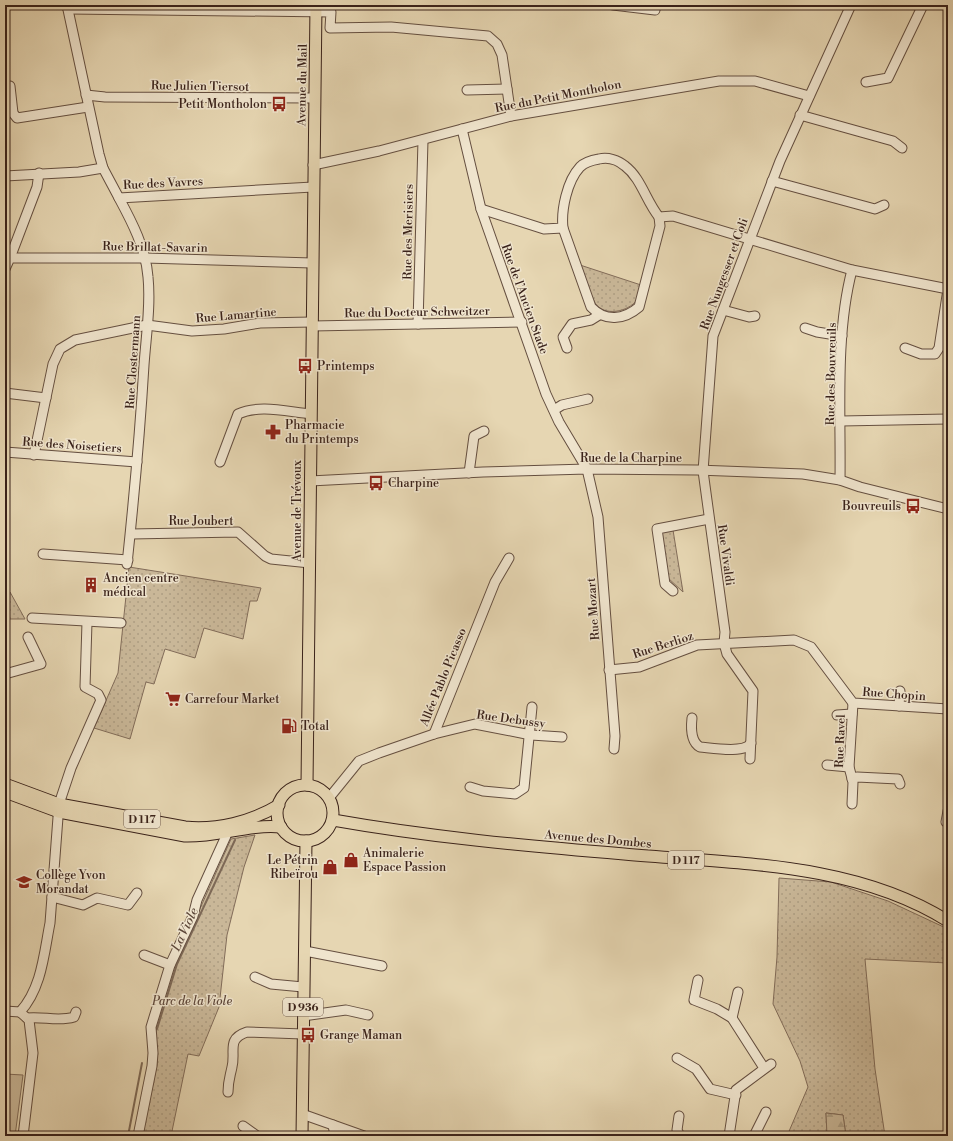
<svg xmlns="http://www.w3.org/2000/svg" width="953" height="1141" font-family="'Libre Bodoni',serif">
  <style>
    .grass { fill: url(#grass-dots); stroke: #826c59 }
    .forest { fill: url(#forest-firs); stroke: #826c59 }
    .garden { fill: #c9b798; stroke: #826c59 }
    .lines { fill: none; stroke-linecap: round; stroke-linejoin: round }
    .stream { stroke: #7e6956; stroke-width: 2 }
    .minor-casing { stroke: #654f40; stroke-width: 11 }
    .major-casing { stroke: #3a221a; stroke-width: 13 }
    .minor { stroke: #efe4cd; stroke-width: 9 }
    .major { stroke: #e6d6b2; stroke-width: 11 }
    .labels { text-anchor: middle; stroke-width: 3; stroke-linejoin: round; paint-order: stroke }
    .shield { fill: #efe4cd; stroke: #705c50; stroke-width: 1 }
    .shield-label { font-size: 11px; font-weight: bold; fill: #3a221a }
    .street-label { font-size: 12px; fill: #3a221a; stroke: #efe4cd }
    .poi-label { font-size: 12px; fill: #3a221a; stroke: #efe4cd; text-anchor: start }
    .park-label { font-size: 12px; font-style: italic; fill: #5e473a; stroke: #efe4cd }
    .water-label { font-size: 13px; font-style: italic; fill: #5c4638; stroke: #efe4cd }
  </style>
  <defs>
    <pattern id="grass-dots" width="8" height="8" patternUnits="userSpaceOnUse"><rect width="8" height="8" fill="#c9b798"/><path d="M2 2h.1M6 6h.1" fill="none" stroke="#ad9d82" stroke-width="1.8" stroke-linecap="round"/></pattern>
    <pattern id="forest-firs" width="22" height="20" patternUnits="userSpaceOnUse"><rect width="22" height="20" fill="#c9b798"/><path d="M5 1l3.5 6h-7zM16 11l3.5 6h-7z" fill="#ad9d82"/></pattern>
  </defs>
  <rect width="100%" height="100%" fill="#e6d6b2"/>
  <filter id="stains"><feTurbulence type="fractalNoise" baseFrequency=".005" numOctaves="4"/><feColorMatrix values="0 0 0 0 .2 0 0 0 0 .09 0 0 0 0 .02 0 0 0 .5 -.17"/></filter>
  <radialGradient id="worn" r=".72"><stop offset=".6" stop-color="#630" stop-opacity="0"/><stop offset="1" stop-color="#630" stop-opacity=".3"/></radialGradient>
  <g class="grass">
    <path d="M580,265L641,285C640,290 639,297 637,300C628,312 604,317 595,303C589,292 585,277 580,265Z"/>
    <path d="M673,530L683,592L667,577L662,532Z"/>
    <path d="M129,567L261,588L257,601H250L243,639L204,628L195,658L165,649L154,684L146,682L130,739L94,728L118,673Z"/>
    <path d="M5,591L10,592L25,619H5Z"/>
    <path d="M255,835L244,867L227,935L219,1007L199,1056L188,1054L171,1136H142L157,1065L156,1026L174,967L231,839Z"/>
    <path d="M779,878L831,882L888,901L948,929V963L865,959L875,1069L885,1136H846L843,1115L826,1113L827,1136H787L808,1087L800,1061L773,1004L777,957Z"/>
  </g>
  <path class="forest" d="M826,1113L843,1115L846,1136H827Z"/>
  <path class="garden" d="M5,1074L23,1075L15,1136H5Z"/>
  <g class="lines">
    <g class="stream">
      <path d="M157,1029L177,964L235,840"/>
      <path d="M128,1136L142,1063"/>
    </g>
    <defs>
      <g id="minor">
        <path d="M67,5L99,154L103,168L119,198L313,187"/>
        <path d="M613,5L655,10L656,5"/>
        <path d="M68,9L331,12L330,28L391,27L488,36L497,44L502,55L511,116"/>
        <path d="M866,82L888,78L923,5"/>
        <path d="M10,86L13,113L17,118L88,107"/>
        <path d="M467,90L507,89"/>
        <path d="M86,95L105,97L315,98"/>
        <path d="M800,115L893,141L902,148"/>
        <path d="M462,129L481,209L546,394L559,422L587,469L598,517L615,736L614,749"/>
        <path d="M313,165L379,151L511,116L719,81H755L809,96"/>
        <path d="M5,176L79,172L103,168"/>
        <path d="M772,181L875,209L884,205"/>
        <path d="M119,198C132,222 146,249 148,277C151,306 146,336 144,365C140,432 134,498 127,564"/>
        <path d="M481,209L544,229L563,228C561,210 567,181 580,167C584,163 593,160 599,159C608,157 618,160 625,166C641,178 646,201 659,217L673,216L852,270L948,289"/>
        <path d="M563,228L591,307C605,322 624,320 639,307L660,226L659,217"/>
        <path d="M10,258L37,187L39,173"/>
        <path d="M5,269L10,258H145L312,263"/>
        <path d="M723,310L749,317L755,316"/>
        <path d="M418,324L423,140"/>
        <path d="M312,326L522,322"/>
        <path d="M805,328L817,332L842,336"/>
        <path d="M567,348L563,337L572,324L591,320L599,315"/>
        <path d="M905,348L921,354H935L939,348L948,289"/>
        <path d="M5,393L46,398"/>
        <path d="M554,410L562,405L588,399"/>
        <path d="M841,421L948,419"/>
        <path d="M5,452L137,462"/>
        <path d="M34,455L53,364L60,349L75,340L147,325L192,331L224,329L260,323L312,322"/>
        <path d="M220,462L238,414C259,404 288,412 311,414"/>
        <path d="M469,473L474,436L484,431"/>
        <path d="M840,480C841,413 835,335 852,270"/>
        <path d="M310,481L483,472L587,469L697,470L803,474L840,480L860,487L948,509"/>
        <path d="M131,534L238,532L265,556L271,559L310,563"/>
        <path d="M43,554L128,560"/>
        <path d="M673,591L665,584L657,529L709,519"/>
        <path d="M32,618L121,623"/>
        <path d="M609,670L639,667L697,645L794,640L811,647L853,703L948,709"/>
        <path d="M5,674L41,664L28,637"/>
        <path d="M899,706L900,691"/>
        <path d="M837,715L852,714"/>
        <path d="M692,718C691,727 691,742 700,747C712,748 745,754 751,743"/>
        <path d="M434,734L495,582L509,558"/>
        <path d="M750,759L753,691L727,654L724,643L725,632L703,471L713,336L780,161L851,5"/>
        <path d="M827,765L849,767"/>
        <path d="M852,779L857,777L898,779L900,784"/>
        <path d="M470,787L483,791L515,794L524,788L532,707"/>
        <path d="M329,798L359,761L379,753L434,734L475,724L531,735L562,737"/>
        <path d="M852,804L853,782L849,767L853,703"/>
        <path d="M946,822L948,811"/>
        <path d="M52,897L83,905L97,898L128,905L137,893"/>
        <path d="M305,951L382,966"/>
        <path d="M144,955L170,965"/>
        <path d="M255,977L271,984L303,987"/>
        <path d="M698,980L694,1000L717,1009L732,1018L764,1068"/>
        <path d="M5,1011L20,1012"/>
        <path d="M20,1012C42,988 44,953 50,923L59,804L71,768L101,700L98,694L85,687L87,622"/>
        <path d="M20,1012L29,1020L33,1053L23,1136"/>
        <path d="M303,1016L346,1010L368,1015"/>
        <path d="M27,1018C43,1016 58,1022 74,1017L76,1012"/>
        <path d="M732,1018L738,992"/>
        <path d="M677,1058L696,1069L710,1089L736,1095"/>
        <path d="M228,1092C228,1081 230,1077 232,1067C236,1051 226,1039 247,1032L303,1034"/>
        <path d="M302,1114L364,1136"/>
        <path d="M679,1116L677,1130L680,1136"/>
        <path d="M333,1125L335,1136"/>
        <path d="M243,1126L257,1136"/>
        <path d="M138,1136L152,1066L153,1053L151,1027L170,965L193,916L197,900L226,836L225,827"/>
        <path d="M729,1136L736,1090L771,1064"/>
        <path d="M754,1136L766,1112"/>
      </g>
      <g id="major">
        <path d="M5,784L59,804L185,827C217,830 251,822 279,805"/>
        <path d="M307,785L316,5"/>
        <circle cx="305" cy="813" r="28"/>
        <path d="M5,792L59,812L185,836C218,837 248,824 281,827"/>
        <path d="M333,820C429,837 526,846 624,854C733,864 852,861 948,921"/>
        <path d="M302,1136L306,841"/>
      </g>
    </defs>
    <use href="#minor" class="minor-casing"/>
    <use href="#major" class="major-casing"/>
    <use href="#minor" class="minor"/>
    <use href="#major" class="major"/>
  </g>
  <defs>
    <symbol id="bus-bare" viewBox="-9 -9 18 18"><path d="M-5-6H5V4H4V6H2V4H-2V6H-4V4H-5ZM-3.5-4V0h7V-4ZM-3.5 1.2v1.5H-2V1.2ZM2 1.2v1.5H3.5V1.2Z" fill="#8f2418" stroke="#efe4cd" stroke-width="2.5" paint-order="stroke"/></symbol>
    <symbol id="pharmacy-bare" viewBox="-9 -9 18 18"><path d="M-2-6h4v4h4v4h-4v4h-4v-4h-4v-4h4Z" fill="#8f2418" stroke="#efe4cd" stroke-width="2.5" paint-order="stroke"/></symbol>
    <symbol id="building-bare" viewBox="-9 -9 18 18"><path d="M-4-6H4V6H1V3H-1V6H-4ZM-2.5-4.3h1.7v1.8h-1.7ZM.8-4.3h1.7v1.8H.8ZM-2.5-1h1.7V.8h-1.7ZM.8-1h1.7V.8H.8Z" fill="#8f2418" stroke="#efe4cd" stroke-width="2.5" paint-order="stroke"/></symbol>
    <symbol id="supermarket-bare" viewBox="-9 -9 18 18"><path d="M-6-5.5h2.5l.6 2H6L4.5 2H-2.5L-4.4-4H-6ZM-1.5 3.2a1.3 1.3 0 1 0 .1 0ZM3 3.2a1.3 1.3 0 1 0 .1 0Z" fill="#8f2418" stroke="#efe4cd" stroke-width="2.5" paint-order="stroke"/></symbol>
    <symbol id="fuel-bare" viewBox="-9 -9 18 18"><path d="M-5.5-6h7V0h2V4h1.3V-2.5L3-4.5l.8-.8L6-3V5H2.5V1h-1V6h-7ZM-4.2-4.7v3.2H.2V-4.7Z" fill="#8f2418" stroke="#efe4cd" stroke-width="2.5" paint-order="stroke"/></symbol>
    <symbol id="shop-bare" viewBox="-9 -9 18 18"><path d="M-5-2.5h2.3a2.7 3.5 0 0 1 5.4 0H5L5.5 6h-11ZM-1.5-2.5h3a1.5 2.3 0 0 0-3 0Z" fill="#8f2418" stroke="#efe4cd" stroke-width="2.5" paint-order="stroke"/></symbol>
    <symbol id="school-bare" viewBox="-9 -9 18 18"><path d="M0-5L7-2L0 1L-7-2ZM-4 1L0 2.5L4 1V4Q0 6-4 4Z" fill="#8f2418" stroke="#efe4cd" stroke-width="2.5" paint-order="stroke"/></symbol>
  </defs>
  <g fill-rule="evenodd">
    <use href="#bus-bare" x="268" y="93" width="22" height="22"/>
    <use href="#bus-bare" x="294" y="355" width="22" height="22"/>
    <use href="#pharmacy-bare" x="262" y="421" width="22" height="22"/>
    <use href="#bus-bare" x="365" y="472" width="22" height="22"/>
    <use href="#bus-bare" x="902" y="495" width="22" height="22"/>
    <use href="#building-bare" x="80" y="574" width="22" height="22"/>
    <use href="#supermarket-bare" x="162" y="688" width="22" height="22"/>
    <use href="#fuel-bare" x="278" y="715" width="22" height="22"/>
    <use href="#shop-bare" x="340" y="849" width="22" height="22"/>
    <use href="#shop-bare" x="319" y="856" width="22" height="22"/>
    <use href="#school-bare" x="13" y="871" width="22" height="22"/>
    <use href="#bus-bare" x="297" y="1024" width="22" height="22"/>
  </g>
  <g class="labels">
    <g class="shield">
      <rect x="124" y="810" width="36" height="18" rx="3"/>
      <rect x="668" y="851" width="36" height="18" rx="3"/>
      <rect x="283" y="998" width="40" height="18" rx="3"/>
    </g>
    <g class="shield-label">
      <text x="142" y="823">D 117</text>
      <text x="686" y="864">D 117</text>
      <text x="303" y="1011">D 936</text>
    </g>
    <g class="street-label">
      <text transform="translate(302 85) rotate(-89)" y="4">Avenue du Mail</text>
      <text transform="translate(200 86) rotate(1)" y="4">Rue Julien Tiersot</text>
      <text transform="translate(558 96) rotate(-11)" y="4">Rue du Petit Montholon</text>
      <text transform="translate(163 183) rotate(-3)" y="4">Rue des Vavres</text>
      <text transform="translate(408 232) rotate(-89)" y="4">Rue des Merisiers</text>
      <text transform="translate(155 247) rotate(1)" y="4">Rue Brillat-Savarin</text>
      <text transform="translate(724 274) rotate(-70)" y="4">Rue Nungesser et Coli</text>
      <text transform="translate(525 299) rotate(70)" y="4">Rue de l’Ancien Stade</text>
      <text transform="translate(417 312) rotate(-1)" y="4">Rue du Docteur Schweitzer</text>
      <text transform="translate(236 315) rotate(-5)" y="4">Rue Lamartine</text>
      <text transform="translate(133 362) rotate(-86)" y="4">Rue Clostermann</text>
      <text transform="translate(831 374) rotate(-89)" y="4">Rue des Bouvreuils</text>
      <text transform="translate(72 445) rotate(4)" y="4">Rue des Noisetiers</text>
      <text x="631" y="462">Rue de la Charpine</text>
      <text transform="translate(297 511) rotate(-90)" y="4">Avenue de Trévoux</text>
      <text x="201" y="525">Rue Joubert</text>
      <text transform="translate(726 555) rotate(82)" y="4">Rue Vivaldi</text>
      <text transform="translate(593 609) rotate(-94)" y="4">Rue Mozart</text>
      <text transform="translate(663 645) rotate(-18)" y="4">Rue Berlioz</text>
      <text transform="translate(443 677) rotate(-68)" y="4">Allée Pablo Picasso</text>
      <text transform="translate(894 694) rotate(4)" y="4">Rue Chopin</text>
      <text transform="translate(511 719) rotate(8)" y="4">Rue Debussy</text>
      <text transform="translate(840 741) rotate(-88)" y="4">Rue Ravel</text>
      <text transform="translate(598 839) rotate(5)" y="4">Avenue des Dombes</text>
    </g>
    <g class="poi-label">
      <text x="267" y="108" text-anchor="end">Petit Montholon</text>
      <text x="317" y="370">Printemps</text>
      <text x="285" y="429">Pharmacie<tspan x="285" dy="14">du Printemps</tspan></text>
      <text x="388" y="487">Charpine</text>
      <text x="901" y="510" text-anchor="end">Bouvreuils</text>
      <text x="103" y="582">Ancien centre<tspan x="103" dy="14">médical</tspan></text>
      <text x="185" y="703">Carrefour Market</text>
      <text x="301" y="730">Total</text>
      <text x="363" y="857">Animalerie<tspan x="363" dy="14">Espace Passion</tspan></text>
      <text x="318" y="864" text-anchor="end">Le Pétrin<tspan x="318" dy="14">Ribeïrou</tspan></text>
      <text x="36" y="879">Collège Yvon<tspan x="36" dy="14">Morandat</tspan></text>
      <text x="320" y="1039">Grange Maman</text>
    </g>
    <g class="park-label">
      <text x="192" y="1005">Parc de la Viole</text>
    </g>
    <g class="water-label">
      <text transform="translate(184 929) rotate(-65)" y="5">La Viole</text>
    </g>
  </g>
  <rect width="953" height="1141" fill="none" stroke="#e6d6b2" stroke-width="20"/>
  <rect x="6" y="6" width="941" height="1129" fill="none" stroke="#3a221a" stroke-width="2"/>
  <rect x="10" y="10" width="933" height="1121" fill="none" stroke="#3a221a"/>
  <rect width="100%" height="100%" filter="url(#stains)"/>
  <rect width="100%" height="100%" fill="url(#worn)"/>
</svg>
